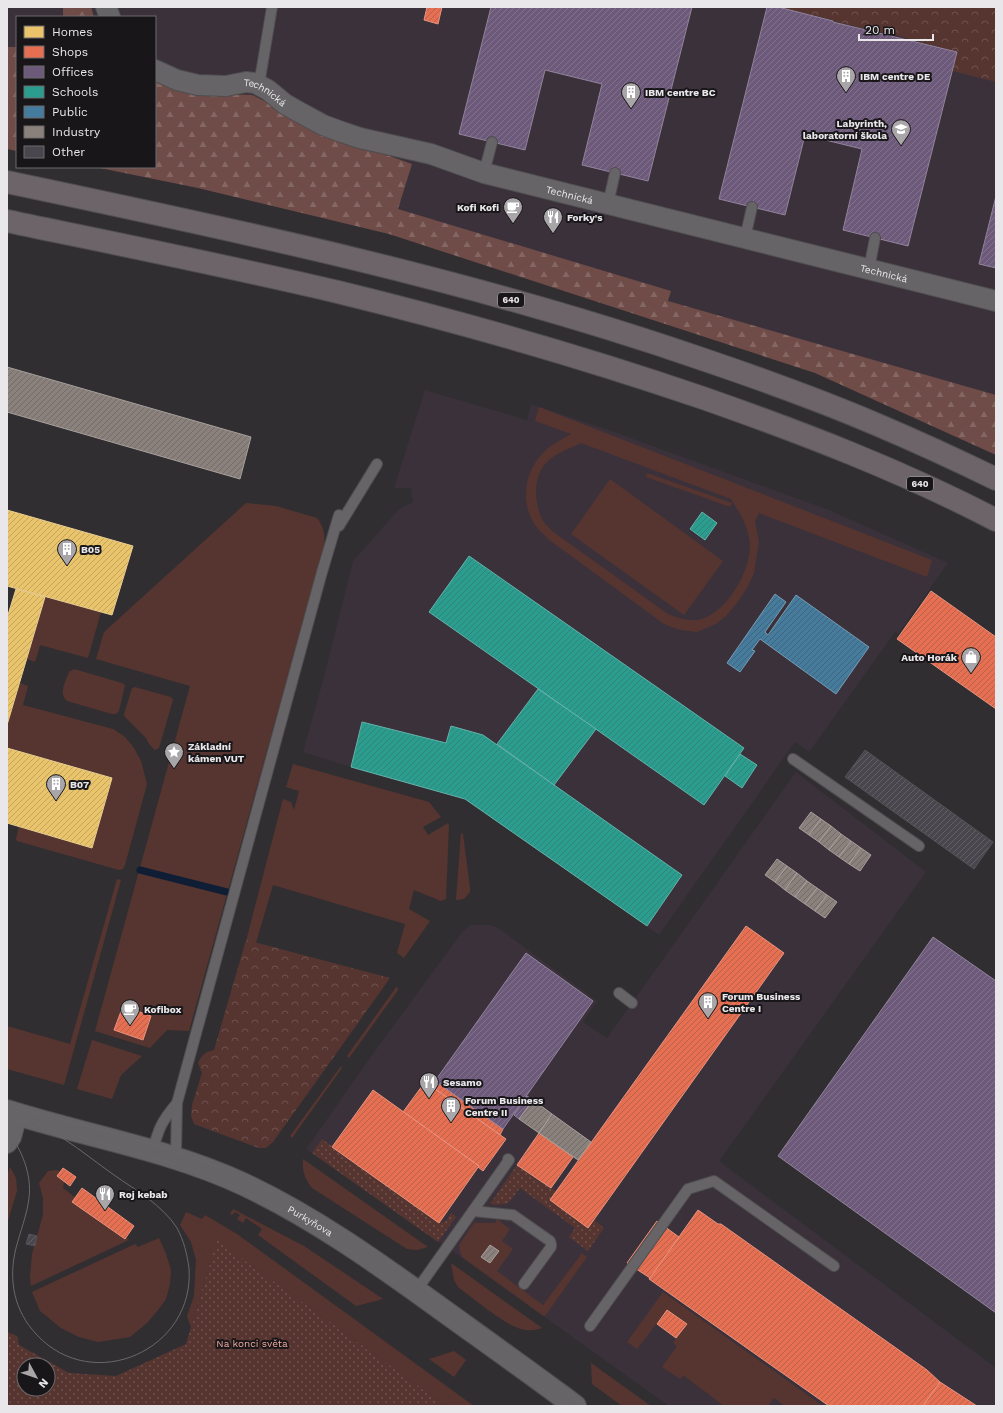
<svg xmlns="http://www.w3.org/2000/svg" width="1003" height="1413" font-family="'Work Sans',sans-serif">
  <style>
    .built { fill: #3a313a }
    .grass { fill: #563530; fill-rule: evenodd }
    .forest { fill: url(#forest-firs) }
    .park { fill: url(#park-crowns) }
    .garden { fill: url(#garden-dots); fill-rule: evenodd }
    .homes { fill: url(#homes-hatch); stroke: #e9ce90 }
    .shops { fill: url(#shops-hatch); stroke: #e8937f }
    .offices { fill: url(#offices-hatch); stroke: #92849c }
    .schools { fill: url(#schools-hatch); stroke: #64b3aa }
    .public { fill: url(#public-hatch); stroke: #769bb4 }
    .industry { fill: url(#industry-hatch); stroke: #a7a09d }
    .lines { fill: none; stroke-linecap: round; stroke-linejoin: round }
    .stream { stroke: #0f1d35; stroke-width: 7 }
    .building { fill: url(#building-hatch); stroke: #545255 }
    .service-casing { stroke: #4f4d4f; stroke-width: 12 }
    .minor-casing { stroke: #4f4d4f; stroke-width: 22 }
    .tertiary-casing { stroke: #4f4d4f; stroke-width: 24 }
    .trunk-casing { stroke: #4f4d4f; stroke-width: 24 }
    .service { stroke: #666466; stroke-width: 10 }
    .minor { stroke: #666466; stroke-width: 20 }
    .tertiary { stroke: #666466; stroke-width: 22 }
    .trunk { stroke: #6c6468; stroke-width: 22 }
    .tram { stroke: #696869; stroke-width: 1 }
    .labels { text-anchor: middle; stroke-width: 4; stroke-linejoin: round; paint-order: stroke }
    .shield { fill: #181618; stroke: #aba8ab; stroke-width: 1 }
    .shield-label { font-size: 9px; font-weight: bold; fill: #eae7ea }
    .poi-label { font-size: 10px; font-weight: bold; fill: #eae7ea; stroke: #181618; text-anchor: start }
    .street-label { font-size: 10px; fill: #eae7ea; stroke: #181618 }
    .park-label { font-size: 10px; fill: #f1aa9f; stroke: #181618 }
  </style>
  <defs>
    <pattern id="forest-firs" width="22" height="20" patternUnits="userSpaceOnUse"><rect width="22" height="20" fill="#6f4c47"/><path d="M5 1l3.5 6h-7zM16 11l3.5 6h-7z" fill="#846662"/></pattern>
    <pattern id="park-crowns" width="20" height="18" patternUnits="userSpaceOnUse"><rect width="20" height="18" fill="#563530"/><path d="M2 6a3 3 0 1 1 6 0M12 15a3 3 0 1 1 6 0" fill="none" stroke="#6e524e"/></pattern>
    <pattern id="garden-dots" width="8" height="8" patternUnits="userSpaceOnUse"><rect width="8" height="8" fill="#563530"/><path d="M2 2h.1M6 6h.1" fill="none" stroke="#6e524e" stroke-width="1.8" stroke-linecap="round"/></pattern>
    <pattern id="homes-hatch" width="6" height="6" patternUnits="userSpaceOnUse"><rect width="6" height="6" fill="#e9c46a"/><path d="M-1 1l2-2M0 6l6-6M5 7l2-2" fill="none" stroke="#c0a461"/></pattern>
    <pattern id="shops-hatch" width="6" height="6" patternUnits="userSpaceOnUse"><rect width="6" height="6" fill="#e76f51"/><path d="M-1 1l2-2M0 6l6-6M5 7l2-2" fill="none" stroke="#b7624e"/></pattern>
    <pattern id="offices-hatch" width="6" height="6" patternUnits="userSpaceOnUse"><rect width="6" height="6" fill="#6d597a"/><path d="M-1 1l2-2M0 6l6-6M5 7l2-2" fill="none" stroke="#82718d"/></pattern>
    <pattern id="schools-hatch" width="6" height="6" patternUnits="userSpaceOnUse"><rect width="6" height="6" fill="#2a9d8f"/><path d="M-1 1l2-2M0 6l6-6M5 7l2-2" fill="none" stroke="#328379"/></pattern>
    <pattern id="public-hatch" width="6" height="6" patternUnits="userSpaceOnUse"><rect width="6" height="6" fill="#457b9d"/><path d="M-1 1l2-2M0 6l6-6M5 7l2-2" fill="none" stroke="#456376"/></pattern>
    <pattern id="industry-hatch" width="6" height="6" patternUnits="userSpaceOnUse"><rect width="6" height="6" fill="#8a817c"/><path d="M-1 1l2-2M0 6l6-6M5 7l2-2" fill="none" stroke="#726c69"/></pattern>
    <pattern id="building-hatch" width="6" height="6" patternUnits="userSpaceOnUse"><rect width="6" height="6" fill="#49464e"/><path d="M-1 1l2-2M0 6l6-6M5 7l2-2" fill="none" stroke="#636168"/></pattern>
  </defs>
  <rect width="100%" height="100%" fill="#312e31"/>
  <g class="built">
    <path d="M7,7H996V455L815,373L389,234L198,188L95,167H155V17H17V151L7,149Z"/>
    <path d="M425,390L527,420L531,404L617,433L829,510L948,563L898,634L895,632L809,752L795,742L659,935L465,799L351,767L303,752L322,684L353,561L399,509L413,502L411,488H394Z"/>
    <path d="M796,772L926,872L719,1161L996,1368V1406H669L465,1260L306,1149L367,1062L462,932L471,925H490L498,928L597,1001L583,1022L607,1038Z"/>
  </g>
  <g class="grass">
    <path d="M539,407L932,560L927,577L759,513L755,521L759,542L754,573L747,588L737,603L726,616L716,624L697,632L680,630L664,624L548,539C544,534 538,530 535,525C519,501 525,468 547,449C554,443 563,439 571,434L535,421ZM581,443L731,499C739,512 749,527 750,544C751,571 726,615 698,620C687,621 678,618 668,614L552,531C549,527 544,523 542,519C534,502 533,477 546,463C556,453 569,449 581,443Z"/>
    <path d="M647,473L732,503L730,507L646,477Z"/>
    <path d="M610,479L723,561L684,615L571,534Z"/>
    <path d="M246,503L276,506L317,518C324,527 325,534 324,544L189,1031L167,1030L150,1048L95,1031L190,686L96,659L104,632Z"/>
    <path d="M45,597L101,612L88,658L40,645L35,662L27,659Z"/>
    <path d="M74,669L122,683L125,685L119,711L116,714H112L67,701C58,693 66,681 69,672Z"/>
    <path d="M20,683L28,686L23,705L113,729L125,737L134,748L141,761L147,784L125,865L123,869L119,870L17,841L16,839L19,826L92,847L112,778L7,748V725Z"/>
    <path d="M135,687L171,697L173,700L159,748L155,750L149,744L146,738L125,717L124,714L132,688Z"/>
    <path d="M293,764L429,802L441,817L423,827L428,835L448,823L449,824L446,899L441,901L414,890L409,909L430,921L404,958L397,953L405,924L273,885L256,943L246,941L283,799L291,802L294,810L299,791L286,787Z"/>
    <path d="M461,833L463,834L470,888V892L464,899L456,900Z"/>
    <path d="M117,879L121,880L64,1085L7,1069V1026L70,1044Z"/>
    <path d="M397,986L398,990L349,1058L347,1056Z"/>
    <path d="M92,1040L142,1056L121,1075L112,1099L77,1089Z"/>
    <path d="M341,1066L342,1068L292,1138L290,1136Z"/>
    <path d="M303,1159L428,1247L417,1250L407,1249L312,1188C304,1178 302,1170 303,1159Z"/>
    <path d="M10,1167L16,1178L17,1191L7,1224V1176Z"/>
    <path d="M58,1170L60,1172L57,1176L64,1182L63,1188L129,1240L31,1286L30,1277L32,1254L43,1215V1198L39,1183L48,1171Z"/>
    <path d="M233,1209L304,1246L383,1299L356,1306L258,1235L262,1229L246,1218L243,1223L237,1219L240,1215L235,1212L232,1215L230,1214Z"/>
    <path d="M186,1212L202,1219L205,1215L237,1234L474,1406H446L236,1254L210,1263L191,1328L187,1316L194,1296L196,1260L191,1242L180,1225Z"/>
    <path d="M497,1219L510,1229L502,1241L513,1249L497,1271L543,1305L582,1253L587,1257L545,1316L542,1315L462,1257L460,1251L459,1245L474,1223H495Z"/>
    <path d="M159,1238L166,1254L171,1270L170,1284L166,1299L158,1310L147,1323L130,1337L98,1342L79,1337L61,1328L40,1311L32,1292L135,1244L138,1247Z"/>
    <path d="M451,1263L542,1328C521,1336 505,1321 488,1310C478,1302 468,1295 458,1287L454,1280Z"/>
    <path d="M663,1292L823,1406H785L774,1398L768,1406H724L683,1375L680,1379L662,1367L677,1346L673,1343L686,1324L667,1310L637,1349L627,1342Z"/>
    <path d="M454,1351L466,1360L454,1377L429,1359Z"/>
    <path d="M591,1363L651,1406H622L592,1384Z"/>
  </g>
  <g class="forest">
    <path d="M63,7H91L94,17H63Z"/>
    <path d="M7,47H17V151L7,149Z"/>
    <path d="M155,76L184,93L252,95L337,137L412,164L398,209L671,291L668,301L996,395V455L815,373L389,234L198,188L95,167H155Z"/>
  </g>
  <g class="park">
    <path d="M778,7H996V82L953,71L956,52L892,34L891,35L833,21V20Z"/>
    <path d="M246,940L390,978L273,1142L266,1148H259L194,1124L191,1116L192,1105L202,1073L198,1063C202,1054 206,1052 214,1050Z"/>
  </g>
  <g class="garden">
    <path d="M322,1139L439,1223L446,1221L451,1213L456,1217L438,1242L312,1153Z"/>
    <path d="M517,1165L556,1191L550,1200L588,1227L594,1220L604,1228L588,1251L569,1237L575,1228L520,1188C508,1203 511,1206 490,1204Z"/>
    <path d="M217,1240L236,1254L446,1406H7V1332L17,1336L19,1345L69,1373L116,1376L186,1344ZM24,1365H48V1389H24Z"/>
  </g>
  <g class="homes">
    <path d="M7,510L133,546L112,615L7,586Z"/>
    <path d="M16,589L45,597L7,725V618Z"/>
    <path d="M7,748L112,778L92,848L7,823Z"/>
  </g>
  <g class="shops">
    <path d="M427,7H442L438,24L424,20Z"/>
    <path d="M931,591L996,637V709L897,639Z"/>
    <path d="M746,926L784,953L588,1228L550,1200Z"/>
    <path d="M123,1006L151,1016L143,1040L114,1030Z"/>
    <path d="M435,1081L503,1129L500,1135L431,1086Z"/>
    <path d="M425,1082L506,1139L483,1171L478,1167L479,1166L403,1112Z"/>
    <path d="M373,1090L479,1166L439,1223L332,1147Z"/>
    <path d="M539,1133L573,1157L551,1188L517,1165Z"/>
    <path d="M63,1168L76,1177L70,1186L57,1176Z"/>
    <path d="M82,1188L134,1226L125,1239L72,1202Z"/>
    <path d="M698,1210L718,1224H721L927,1370L940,1382L923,1406H829L649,1279Z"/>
    <path d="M657,1221L679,1237L650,1278L627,1263Z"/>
    <path d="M667,1310L687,1324L676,1338L657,1324Z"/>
    <path d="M940,1382L977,1406H923Z"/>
  </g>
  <g class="offices">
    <path d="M491,7H692L648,181L582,165L602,84L545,70L525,150L459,134Z"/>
    <path d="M767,7H778L833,21V22L957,52L908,246L843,230L862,149L805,135L785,215L719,199Z"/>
    <path d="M996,196V268L979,264Z"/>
    <path d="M933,937L996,981V1313L778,1156Z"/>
    <path d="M526,953L593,1001L503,1129L435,1081Z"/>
    <path d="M527,1096L533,1100L519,1119L514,1115Z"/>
  </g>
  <g class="schools">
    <path d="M702,512L717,523L705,540L690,529Z"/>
    <path d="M469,556L744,748L704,805L429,612Z"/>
    <path d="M538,689L596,729L554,785L497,744Z"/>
    <path d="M362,722L446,743L451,726L483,735L682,875L647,926L465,799L351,767Z"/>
    <path d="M740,754L757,765L742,788L725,776Z"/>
  </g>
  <path class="public" d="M775,594L786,602L765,632L768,635L796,595L869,647L836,694L760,639L752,650L755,651L740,672L727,663Z"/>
  <g class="industry">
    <path d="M7,367L251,437L240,479L7,412Z"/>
    <path d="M811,812L821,819L809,835L799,828Z"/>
    <path d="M821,819L831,826L819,842L809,835Z"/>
    <path d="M831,826L841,834L829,850L819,842Z"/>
    <path d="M841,834L851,841L839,857L829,850Z"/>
    <path d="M851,841L861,848L849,864L839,857Z"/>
    <path d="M861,848L871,855L860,871L849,864Z"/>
    <path d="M777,859L787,866L775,882L765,875Z"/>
    <path d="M787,866L797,873L785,890L775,882Z"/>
    <path d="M797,873L807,881L795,897L785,890Z"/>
    <path d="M807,881L817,888L805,904L795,897Z"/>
    <path d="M817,888L827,895L815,911L805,904Z"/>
    <path d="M827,895L837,902L825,918L815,911Z"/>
    <path d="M533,1100L552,1114L539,1133L519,1119Z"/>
    <path d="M552,1114L591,1142L578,1160L539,1133Z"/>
    <path d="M490,1245L499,1251L490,1263L481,1257Z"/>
  </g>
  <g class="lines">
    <path class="stream" d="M140,870L227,892"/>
  </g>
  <g class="building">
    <path d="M865,750L993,842L974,869L845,777Z"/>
    <path d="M29,1234L37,1236L35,1246L26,1244Z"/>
  </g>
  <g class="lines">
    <defs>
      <g id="service">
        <path d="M259,85L272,7"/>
        <path d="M484,173L492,142"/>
        <path d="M608,204L615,173"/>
        <path d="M745,238L752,207"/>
        <path d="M869,269L875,238"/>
        <path d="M339,526L377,464"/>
        <path d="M793,759L919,846"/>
        <path d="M619,993L632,1003"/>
        <path d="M152,1152C159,1128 161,1122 177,1103"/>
        <path d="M178,1160L176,1152L177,1103L322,572L339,515"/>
        <path d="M473,1211L513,1215L550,1241L551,1244V1247L524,1284"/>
        <path d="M416,1291L509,1160L508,1159"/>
        <path d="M590,1326L688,1189L714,1181L834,1266"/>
      </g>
      <g id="minor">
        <path d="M106,7L110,17"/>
        <path id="s1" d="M155,70L177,80L198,85L226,86L246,82L255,83L268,90L285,104L301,113L323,125L342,132L360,138L431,154L484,173L996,301"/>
        <path d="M7,1143L11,1137L17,1115"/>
      </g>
      <g id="tertiary">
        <path id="s2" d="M7,1111C85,1136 168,1149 243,1184C311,1216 372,1259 433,1303C480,1337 528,1371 575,1406"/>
      </g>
      <g id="trunk">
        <path d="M7,182C241,231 476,281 702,359C761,379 820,400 878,425C918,442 957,460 996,479"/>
        <path d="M7,221C117,244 228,266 338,292C461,322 583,357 703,398C803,433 902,471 996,520"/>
      </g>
    </defs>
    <use href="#service" class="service-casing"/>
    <use href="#minor" class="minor-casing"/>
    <use href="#tertiary" class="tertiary-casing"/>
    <use href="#trunk" class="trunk-casing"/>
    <use href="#service" class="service"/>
    <use href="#minor" class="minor"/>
    <use href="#tertiary" class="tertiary"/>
    <use href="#trunk" class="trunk"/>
    <g class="tram">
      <path d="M7,1106C26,1117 46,1127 64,1139C81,1150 97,1163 114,1175C137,1191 162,1205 177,1228C184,1241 187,1254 189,1268C195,1350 93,1395 37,1335C14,1311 8,1280 16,1248C20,1232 27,1215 29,1198C32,1175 22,1149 7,1131"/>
      <path d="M15,1107C81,1125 149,1141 213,1165C275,1189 331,1223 385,1259L587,1406"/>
      <path d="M7,1116L28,1122"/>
      <path d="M53,1129L182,1166L244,1191L272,1205L334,1241L376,1269L565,1406"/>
    </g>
  </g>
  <defs>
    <symbol id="building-pin" viewBox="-11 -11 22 30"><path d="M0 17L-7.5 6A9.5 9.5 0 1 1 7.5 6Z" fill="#a9a6a9" stroke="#181618"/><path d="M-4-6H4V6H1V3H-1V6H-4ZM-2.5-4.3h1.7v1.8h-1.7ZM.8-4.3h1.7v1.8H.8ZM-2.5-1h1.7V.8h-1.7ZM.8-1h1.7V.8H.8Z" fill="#fff"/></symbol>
    <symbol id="school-pin" viewBox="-11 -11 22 30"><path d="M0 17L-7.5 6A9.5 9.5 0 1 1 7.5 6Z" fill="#a9a6a9" stroke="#181618"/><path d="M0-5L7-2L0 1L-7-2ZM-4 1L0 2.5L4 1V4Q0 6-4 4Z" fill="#fff"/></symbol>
    <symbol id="cafe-pin" viewBox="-11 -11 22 30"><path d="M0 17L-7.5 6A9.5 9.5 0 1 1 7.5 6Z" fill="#a9a6a9" stroke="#181618"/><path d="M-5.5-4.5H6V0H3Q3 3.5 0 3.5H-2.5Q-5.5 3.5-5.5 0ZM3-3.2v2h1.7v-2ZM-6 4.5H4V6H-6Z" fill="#fff"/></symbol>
    <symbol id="restaurant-pin" viewBox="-11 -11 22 30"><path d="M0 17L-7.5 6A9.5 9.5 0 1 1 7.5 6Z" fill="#a9a6a9" stroke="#181618"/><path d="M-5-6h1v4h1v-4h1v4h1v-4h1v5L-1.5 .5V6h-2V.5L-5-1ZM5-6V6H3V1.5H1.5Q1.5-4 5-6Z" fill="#fff"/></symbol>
    <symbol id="shop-pin" viewBox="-11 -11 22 30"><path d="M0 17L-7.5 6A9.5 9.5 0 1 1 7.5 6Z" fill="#a9a6a9" stroke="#181618"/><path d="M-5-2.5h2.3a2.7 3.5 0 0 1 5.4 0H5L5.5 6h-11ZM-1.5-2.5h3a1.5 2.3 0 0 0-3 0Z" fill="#fff"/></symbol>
    <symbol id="sight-pin" viewBox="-11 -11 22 30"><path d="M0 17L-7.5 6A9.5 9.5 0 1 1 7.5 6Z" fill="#a9a6a9" stroke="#181618"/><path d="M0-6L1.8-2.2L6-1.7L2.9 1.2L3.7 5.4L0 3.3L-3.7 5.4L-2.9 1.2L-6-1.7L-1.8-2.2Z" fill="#fff"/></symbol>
  </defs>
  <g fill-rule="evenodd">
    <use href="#building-pin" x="835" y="65" width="22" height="30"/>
    <use href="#building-pin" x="620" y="81" width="22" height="30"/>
    <use href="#school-pin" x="890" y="118" width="22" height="30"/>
    <use href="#cafe-pin" x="502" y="196" width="22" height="30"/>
    <use href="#restaurant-pin" x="542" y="206" width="22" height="30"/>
    <use href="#building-pin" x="56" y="538" width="22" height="30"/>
    <use href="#shop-pin" x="960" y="646" width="22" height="30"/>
    <use href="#sight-pin" x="163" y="741" width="22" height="30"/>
    <use href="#building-pin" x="45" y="773" width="22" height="30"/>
    <use href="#building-pin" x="697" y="991" width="22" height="30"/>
    <use href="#cafe-pin" x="119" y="998" width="22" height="30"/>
    <use href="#restaurant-pin" x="418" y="1071" width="22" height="30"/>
    <use href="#building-pin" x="440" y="1095" width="22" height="30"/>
    <use href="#restaurant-pin" x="94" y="1183" width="22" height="30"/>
  </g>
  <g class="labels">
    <g class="shield">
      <rect x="498" y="293" width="26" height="14" rx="3"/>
      <rect x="907" y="477" width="26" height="14" rx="3"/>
    </g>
    <g class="shield-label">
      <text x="511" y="303">640</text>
      <text x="920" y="487">640</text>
    </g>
    <g class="poi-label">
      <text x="860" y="80">IBM centre DE</text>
      <text x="645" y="96">IBM centre BC</text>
      <text x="887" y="127" text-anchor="end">Labyrinth,<tspan x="887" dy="12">laboratorní škola</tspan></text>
      <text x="499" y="211" text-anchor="end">Kofi Kofi</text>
      <text x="567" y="221">Forky's</text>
      <text x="81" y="553">B05</text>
      <text x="957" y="661" text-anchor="end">Auto Horák</text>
      <text x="188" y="750">Základní<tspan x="188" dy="12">kámen VUT</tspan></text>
      <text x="70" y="788">B07</text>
      <text x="722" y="1000">Forum Business<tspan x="722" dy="12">Centre I</tspan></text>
      <text x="144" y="1013">Kofibox</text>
      <text x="443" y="1086">Sesamo</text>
      <text x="465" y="1104">Forum Business<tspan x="465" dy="12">Centre II</tspan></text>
      <text x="119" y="1198">Roj kebab</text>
    </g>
    <g class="street-label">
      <text dy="4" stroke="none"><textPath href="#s1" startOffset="116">Technická</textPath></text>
      <text dy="4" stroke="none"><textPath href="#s1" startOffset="440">Technická</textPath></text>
      <text dy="4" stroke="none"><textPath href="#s1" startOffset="764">Technická</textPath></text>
      <text dy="4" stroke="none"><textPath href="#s2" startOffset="324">Purkyňova</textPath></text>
    </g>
    <g class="park-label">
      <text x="252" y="1347">Na konci světa</text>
    </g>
  </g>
  <rect width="1003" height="1413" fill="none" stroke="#eae7ea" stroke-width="16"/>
  <rect x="16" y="16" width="140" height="152" fill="#181618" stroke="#6c6a6c"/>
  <rect x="24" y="26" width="20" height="12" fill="#e9c46a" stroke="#6c6a6c"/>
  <text x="52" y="36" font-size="12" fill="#eae7ea">Homes</text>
  <rect x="24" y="46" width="20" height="12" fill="#e76f51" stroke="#6c6a6c"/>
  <text x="52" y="56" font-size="12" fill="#eae7ea">Shops</text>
  <rect x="24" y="66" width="20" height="12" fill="#6d597a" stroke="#6c6a6c"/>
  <text x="52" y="76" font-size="12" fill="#eae7ea">Offices</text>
  <rect x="24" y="86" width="20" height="12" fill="#2a9d8f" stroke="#6c6a6c"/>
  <text x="52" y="96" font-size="12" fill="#eae7ea">Schools</text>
  <rect x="24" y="106" width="20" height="12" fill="#457b9d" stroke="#6c6a6c"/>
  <text x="52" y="116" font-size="12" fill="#eae7ea">Public</text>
  <rect x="24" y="126" width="20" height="12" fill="#8a817c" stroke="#6c6a6c"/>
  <text x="52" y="136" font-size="12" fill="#eae7ea">Industry</text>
  <rect x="24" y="146" width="20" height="12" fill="#49464e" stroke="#6c6a6c"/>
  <text x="52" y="156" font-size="12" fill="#eae7ea">Other</text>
  <g transform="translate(36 1377) rotate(130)"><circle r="19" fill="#181618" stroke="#6c6a6c"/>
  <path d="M0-3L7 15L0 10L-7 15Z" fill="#a9a6a9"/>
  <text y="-6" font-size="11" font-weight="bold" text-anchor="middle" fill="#eae7ea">N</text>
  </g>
  <path d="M859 34v6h74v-6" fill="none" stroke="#eae7ea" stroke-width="2"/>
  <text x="865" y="34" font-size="12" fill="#eae7ea" stroke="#181618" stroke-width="3" paint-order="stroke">20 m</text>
</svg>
